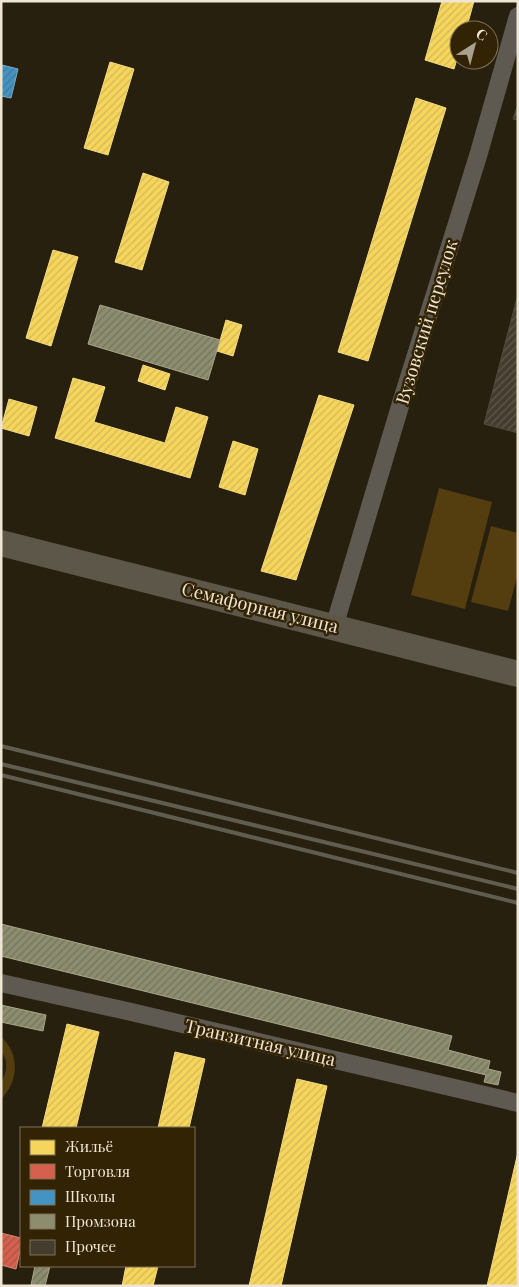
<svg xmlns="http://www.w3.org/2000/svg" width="519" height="1287" font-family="'Playfair Display',serif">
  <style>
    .green { fill: #543e10 }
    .homes { fill: url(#homes-hatch); stroke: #f4da80 }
    .shops { fill: url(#shops-hatch); stroke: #de8876 }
    .schools { fill: url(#schools-hatch); stroke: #77acc8 }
    .industry { fill: url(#industry-hatch); stroke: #aaa78d }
    .building { fill: url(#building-hatch); stroke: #50493b }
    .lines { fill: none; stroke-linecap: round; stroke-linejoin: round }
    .minor { stroke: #5e5a52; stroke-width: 18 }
    .highway { stroke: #5d574a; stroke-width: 26 }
    .rail { stroke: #605c50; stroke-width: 4 }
    .labels { text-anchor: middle; stroke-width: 5; stroke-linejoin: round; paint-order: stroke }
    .street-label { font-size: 18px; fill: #efe5d4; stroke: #322304 }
  </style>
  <defs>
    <pattern id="homes-hatch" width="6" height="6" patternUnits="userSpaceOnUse" patternTransform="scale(1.25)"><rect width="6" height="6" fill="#f6d55c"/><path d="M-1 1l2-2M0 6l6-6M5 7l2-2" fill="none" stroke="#d3b856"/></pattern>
    <pattern id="shops-hatch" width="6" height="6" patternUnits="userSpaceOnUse" patternTransform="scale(1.25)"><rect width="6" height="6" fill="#d6604d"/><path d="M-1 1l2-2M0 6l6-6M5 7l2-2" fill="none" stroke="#a45748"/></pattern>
    <pattern id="schools-hatch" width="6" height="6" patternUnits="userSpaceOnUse" patternTransform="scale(1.25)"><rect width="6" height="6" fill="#4393c3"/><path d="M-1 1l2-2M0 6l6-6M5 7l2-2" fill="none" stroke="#457895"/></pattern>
    <pattern id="industry-hatch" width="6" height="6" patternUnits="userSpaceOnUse" patternTransform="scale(1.25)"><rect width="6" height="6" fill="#8c8c6e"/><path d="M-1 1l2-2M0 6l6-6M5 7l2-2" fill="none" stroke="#74735e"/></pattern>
    <pattern id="building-hatch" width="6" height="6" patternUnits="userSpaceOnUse" patternTransform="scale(1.25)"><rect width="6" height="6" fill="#443d2f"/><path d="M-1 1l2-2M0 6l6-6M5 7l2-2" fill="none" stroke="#5f594c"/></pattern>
  </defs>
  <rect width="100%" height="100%" fill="#28200e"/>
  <g class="green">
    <path d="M439,488L492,502L465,609L411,595Z"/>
    <path d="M491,526L518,533V573L508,611L471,602Z"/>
    <path d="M1,1037C20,1053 19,1082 1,1099V1085L6,1070V1061L1,1050Z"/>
  </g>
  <g class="homes">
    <path d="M442,1H474L466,30H459V52L454,69L425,60Z"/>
    <path d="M110,62L134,69L108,155L84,148Z"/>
    <path d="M416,98L446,108L368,361L338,352Z"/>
    <path d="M143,173L169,182L142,270L115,262Z"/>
    <path d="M53,250L78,257L51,346L26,338Z"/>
    <path d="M226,320L242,325L233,356L217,351Z"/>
    <path d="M143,365L170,374L165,390L138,381Z"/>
    <path d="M73,378L105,387L94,422L165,443L176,407L208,417L190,478L55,438Z"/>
    <path d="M319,395L354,405L296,580L261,571Z"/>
    <path d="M9,399L37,407L29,436L1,428Z"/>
    <path d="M233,441L258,449L245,495L219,487Z"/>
    <path d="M67,1024L99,1032L76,1128H42Z"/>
    <path d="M175,1052L205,1059L189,1128H158Z"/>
    <path d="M297,1079L327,1086L281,1286H249Z"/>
    <path d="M518,1152V1286H487Z"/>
    <path d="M126,1266H158L153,1286H122Z"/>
  </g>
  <path class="shops" d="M1,1233L21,1238V1247L16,1269L1,1265Z"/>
  <path class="schools" d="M2,65L18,69L11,98L1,96Z"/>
  <g class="industry">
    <path d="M100,305L220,340L208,380L88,344Z"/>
    <path d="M1,924L452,1036L448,1050L490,1061L488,1069L501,1072L498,1085L484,1082L486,1075L1,956Z"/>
    <path d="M1,1005L46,1015L43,1031L1,1022Z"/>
    <path d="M35,1266H50L45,1286L31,1285Z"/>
  </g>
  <g class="building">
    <path d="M518,104V120L513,119Z"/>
    <path d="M518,294V433L484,424Z"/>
  </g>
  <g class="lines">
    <g class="minor">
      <path d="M334,627L401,403L478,156L518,16"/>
      <path d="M1,983L127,1011L518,1103"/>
    </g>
    <path class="highway" d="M1,543L518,674"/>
    <g class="rail">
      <path d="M1,746L518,873"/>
      <path d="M1,764L518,889"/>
      <path d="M1,775L518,903"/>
    </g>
  </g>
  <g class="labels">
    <g class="street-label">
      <text transform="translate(427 322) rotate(-73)" y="6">Вузовский переулок</text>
      <text transform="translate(260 608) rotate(14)" y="6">Семафорная улица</text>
      <text transform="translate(260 1043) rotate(13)" y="6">Транзитная улица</text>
    </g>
  </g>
  <rect width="519" height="1287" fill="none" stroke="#efe5d4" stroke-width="5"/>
  <rect x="20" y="1127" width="175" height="140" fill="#322304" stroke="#7e7157"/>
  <rect x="30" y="1140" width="25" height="15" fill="#f6d55c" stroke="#7e7157"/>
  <text x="65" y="1152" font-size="15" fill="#efe5d4">Жильё</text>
  <rect x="30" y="1164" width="25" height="15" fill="#d6604d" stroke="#7e7157"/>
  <text x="65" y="1177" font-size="15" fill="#efe5d4">Торговля</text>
  <rect x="30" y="1190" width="25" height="15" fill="#4393c3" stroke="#7e7157"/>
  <text x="65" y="1202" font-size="15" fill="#efe5d4">Школы</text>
  <rect x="30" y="1214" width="25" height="15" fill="#8c8c6e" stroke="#7e7157"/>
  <text x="65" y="1227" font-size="15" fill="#efe5d4">Промзона</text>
  <rect x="30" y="1240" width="25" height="15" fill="#443d2f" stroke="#7e7157"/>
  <text x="65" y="1252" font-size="15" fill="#efe5d4">Прочее</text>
  <g transform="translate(474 45) rotate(36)"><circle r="24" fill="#322304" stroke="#7e7157"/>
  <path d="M0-4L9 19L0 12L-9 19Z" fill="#a9a08f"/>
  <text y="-8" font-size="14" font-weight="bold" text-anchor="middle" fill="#efe5d4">С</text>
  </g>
</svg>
